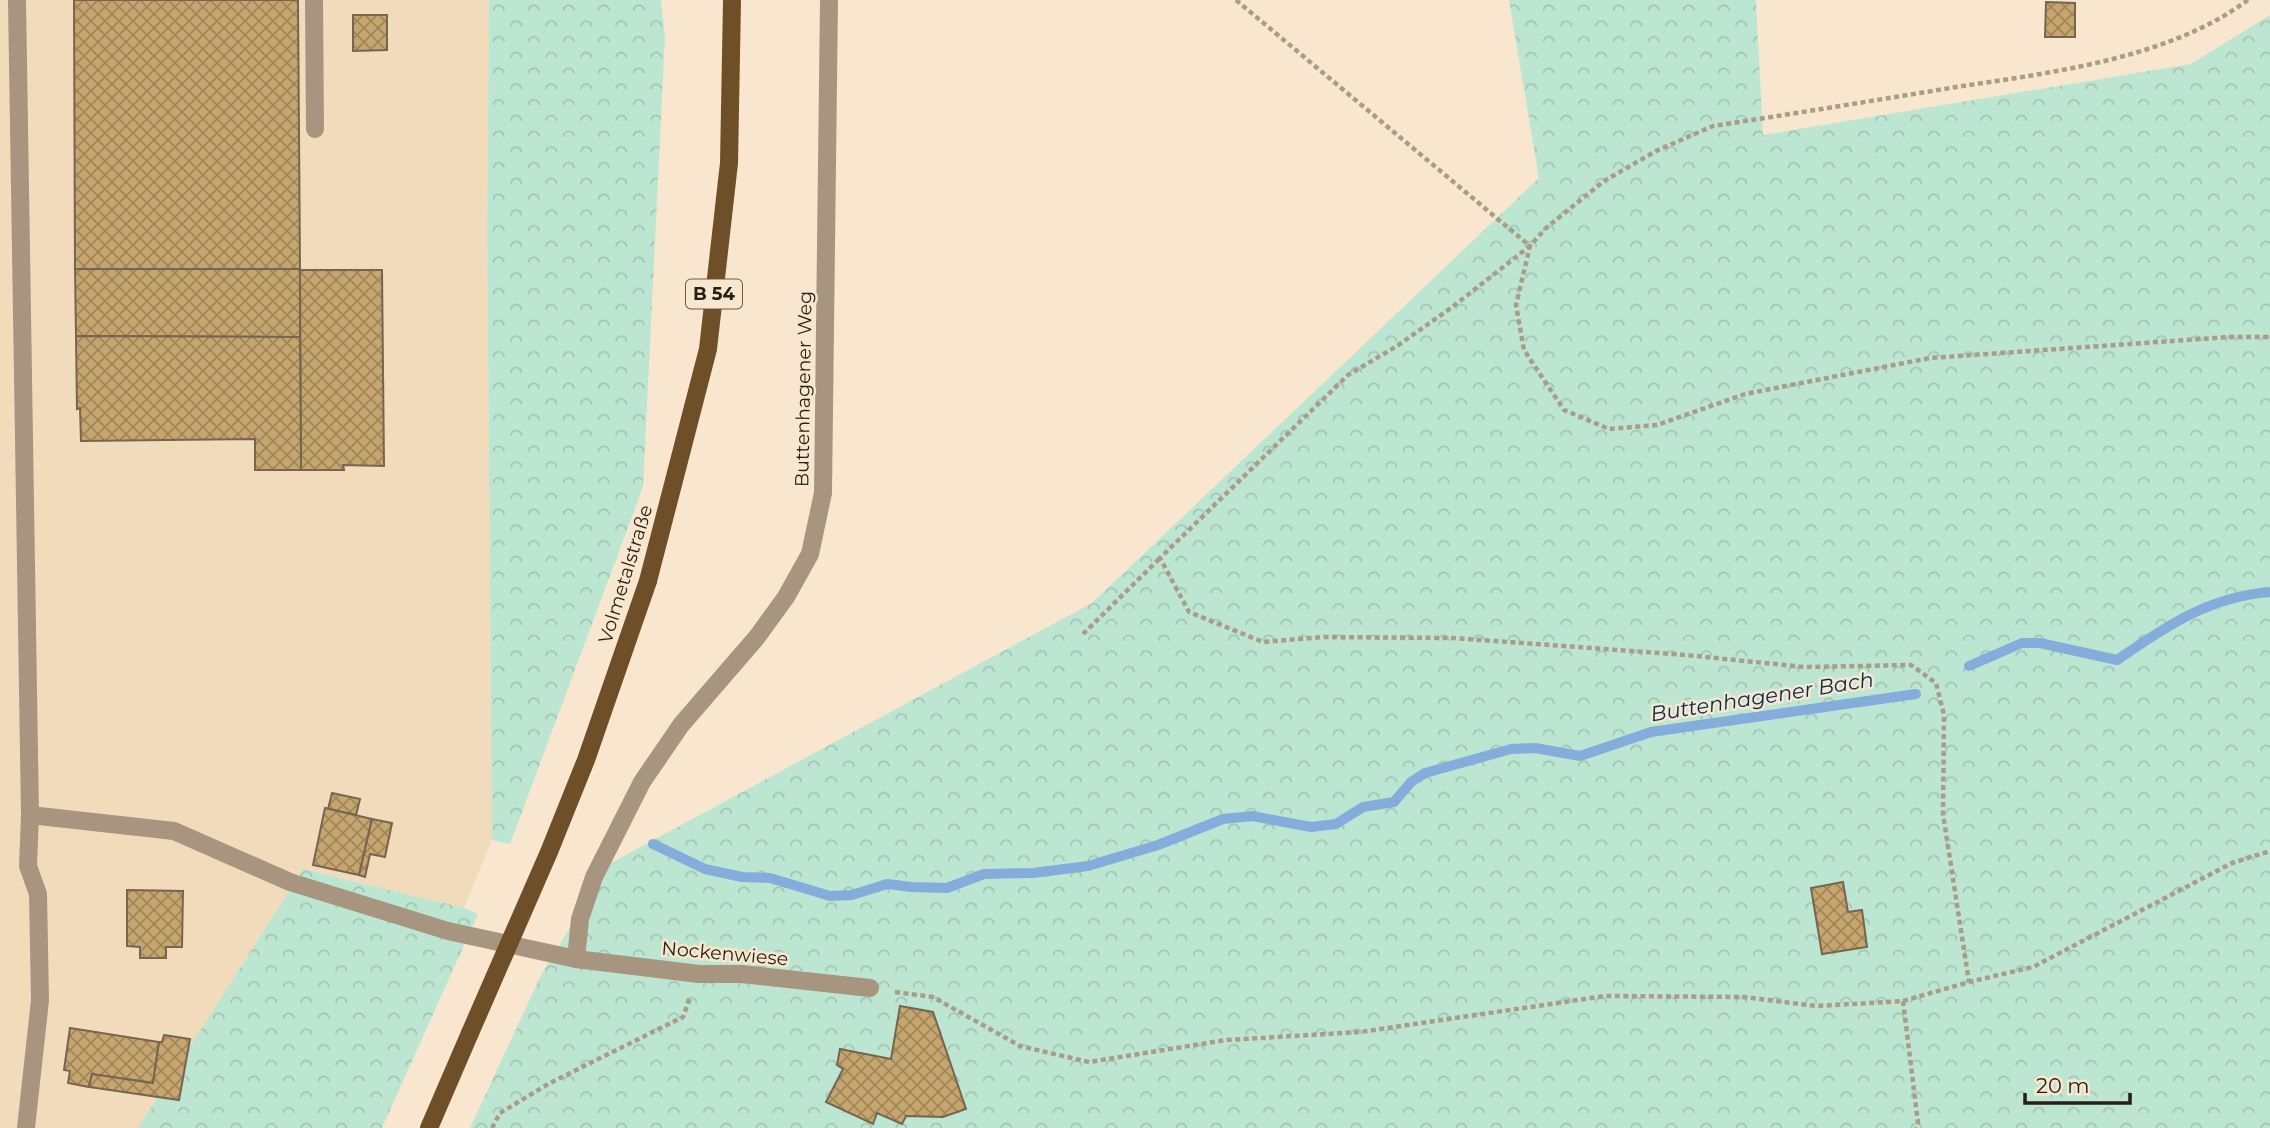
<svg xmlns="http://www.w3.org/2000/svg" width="2270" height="1128" font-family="Montserrat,sans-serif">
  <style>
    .built { fill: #f1dbbb }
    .forest { fill: url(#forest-crowns) }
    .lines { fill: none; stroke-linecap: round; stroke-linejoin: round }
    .stream { stroke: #84addc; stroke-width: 10 }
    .building { fill: url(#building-cross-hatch); stroke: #746650; stroke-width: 2 }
    .path { stroke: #a99c89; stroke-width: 4.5; stroke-dasharray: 5 3.5; stroke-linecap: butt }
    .service { stroke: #a79580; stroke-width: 18 }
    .minor { stroke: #a79580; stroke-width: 18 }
    .primary { stroke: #6e4f28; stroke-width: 18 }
    .primary-bridge { stroke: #6e4f28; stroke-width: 18 }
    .labels { text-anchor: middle; stroke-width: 5; stroke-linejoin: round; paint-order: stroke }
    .shield { fill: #f8e7ce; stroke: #645b4d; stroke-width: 2 }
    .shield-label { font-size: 18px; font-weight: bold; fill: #251f16 }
    .street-label { font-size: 19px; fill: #251f16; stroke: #f8e7ce }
    .water-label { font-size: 21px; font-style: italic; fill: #002b55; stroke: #f8e7ce }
  </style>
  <defs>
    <pattern id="forest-crowns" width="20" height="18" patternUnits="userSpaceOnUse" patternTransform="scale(1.75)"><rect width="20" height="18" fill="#bce6d2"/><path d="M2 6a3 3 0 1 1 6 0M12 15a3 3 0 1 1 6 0" fill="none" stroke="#a1c5b4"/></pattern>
    <pattern id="building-cross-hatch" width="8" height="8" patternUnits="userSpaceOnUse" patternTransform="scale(1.75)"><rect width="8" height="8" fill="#c6a56e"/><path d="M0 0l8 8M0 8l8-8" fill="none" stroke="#a18659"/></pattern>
  </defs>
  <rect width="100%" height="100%" fill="#f8e7ce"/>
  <path class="built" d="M0,0H489L487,230L492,840L464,908L303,869L138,1128H0Z"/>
  <g class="forest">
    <path d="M489,0H661L665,37L643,487L510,844L492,840L487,230Z"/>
    <path d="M1509,0H1756L1763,135L2191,64L2270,15V1128H470L541,975L609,864L1092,603L1539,178Z"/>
    <path d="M303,869L464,908L478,914L382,1128H138Z"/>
  </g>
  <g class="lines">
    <g class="stream">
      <path d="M1969,666L2022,643H2040L2117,660C2167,626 2208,597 2270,592"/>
      <path d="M653,844L705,869L742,877L770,878L830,896L852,895L887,884L912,887L947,888L984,874L1033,873L1088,866L1158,845L1223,819L1252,816L1311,827L1336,824L1363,807L1394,802L1411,782L1425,773L1511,749L1535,748L1580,756L1651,732L1916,694"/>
    </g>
  </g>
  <g class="building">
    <path d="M74,0H298L300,269H75Z"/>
    <path d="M2046,2L2075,3V37H2045Z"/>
    <path d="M353,15H387V50L353,51Z"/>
    <path d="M75,269H300V337L76,336Z"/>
    <path d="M300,270H382L384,466L343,465L344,470H301Z"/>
    <path d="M76,336L300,337L301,470H255V439L81,441L80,408L77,409Z"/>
    <path d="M332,793L360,799L356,815L328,809Z"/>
    <path d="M325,808L372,819L359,875L313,865Z"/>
    <path d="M372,819L392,823L385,857L370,854L365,877L359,875Z"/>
    <path d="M1843,882L1848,912L1862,910L1867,947L1822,954L1811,888Z"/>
    <path d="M127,890L183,891L182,947H166V958H140V947L127,946Z"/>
    <path d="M900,1006L933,1012L966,1109L943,1117L906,1116L902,1124L877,1113L873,1124L826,1102L843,1069L837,1065L840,1049L891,1059Z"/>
    <path d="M70,1028L159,1042L153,1083L92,1074L89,1087L68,1083L70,1071L64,1070Z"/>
    <path d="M164,1035L190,1039L179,1100L89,1087L92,1074L153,1083L159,1042H162Z"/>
  </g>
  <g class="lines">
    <g class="path">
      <path d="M1236,0L1530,246L1451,308L1397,346L1348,375L1160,558L1189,612L1263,642L1323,637L1454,638L1686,655L1804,667L1911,665L1936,683L1944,715L1943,814L1969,982"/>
      <path d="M2248,0C2167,60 2047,73 1950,88C1871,101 1792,114 1713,126L1658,150L1604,181L1546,228L1530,246L1516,305L1524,350L1564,410L1609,429L1657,425L1745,394L1930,358L2229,337H2270"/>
      <path d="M1083,634L1160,558"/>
      <path d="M895,992L933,997L1020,1046L1089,1062L1226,1040L1360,1032L1605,996L1744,997L1816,1006L1903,1001L1969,982L2033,967L2232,863L2270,851"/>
      <path d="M1903,1001L1918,1123L1916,1128"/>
      <path d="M492,1128L500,1113L550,1083L683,1017L690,998"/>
    </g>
    <g class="service">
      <path d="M314,0L315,129"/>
      <path d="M30,815L174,831L290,882L448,931L576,959L699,974H742L870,988"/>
      <path d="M576,959L580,919L594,877L642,782L681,725L757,637L786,597L810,554L823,493L829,0"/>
    </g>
    <path class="minor" d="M17,0L30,815L28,866L38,894L40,1000L26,1128"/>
    <g class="primary">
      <path d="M648,581L708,349L729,163L732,0"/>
      <path d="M429,1128L470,1033"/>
    </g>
    <path class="primary-bridge" d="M470,1033L549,852L586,760L648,581"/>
  </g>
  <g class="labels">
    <rect class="shield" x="686" y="279.5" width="56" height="29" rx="5"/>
    <g class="shield-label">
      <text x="714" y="300">B 54</text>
    </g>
    <g class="street-label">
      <text transform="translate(803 389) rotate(-89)" y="7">Buttenhagener Weg</text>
      <text transform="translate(625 574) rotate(-73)" y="7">Volmetalstraße</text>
      <text transform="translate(725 953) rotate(5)" y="7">Nockenwiese</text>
    </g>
    <g class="water-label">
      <text transform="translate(1762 697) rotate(-9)" y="7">Buttenhagener Bach</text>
    </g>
  </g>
  <path d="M2025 1093v10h105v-10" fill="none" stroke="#251f16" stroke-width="3.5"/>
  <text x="2036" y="1093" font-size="21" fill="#251f16" stroke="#f8e7ce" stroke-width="5" paint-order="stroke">20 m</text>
</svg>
